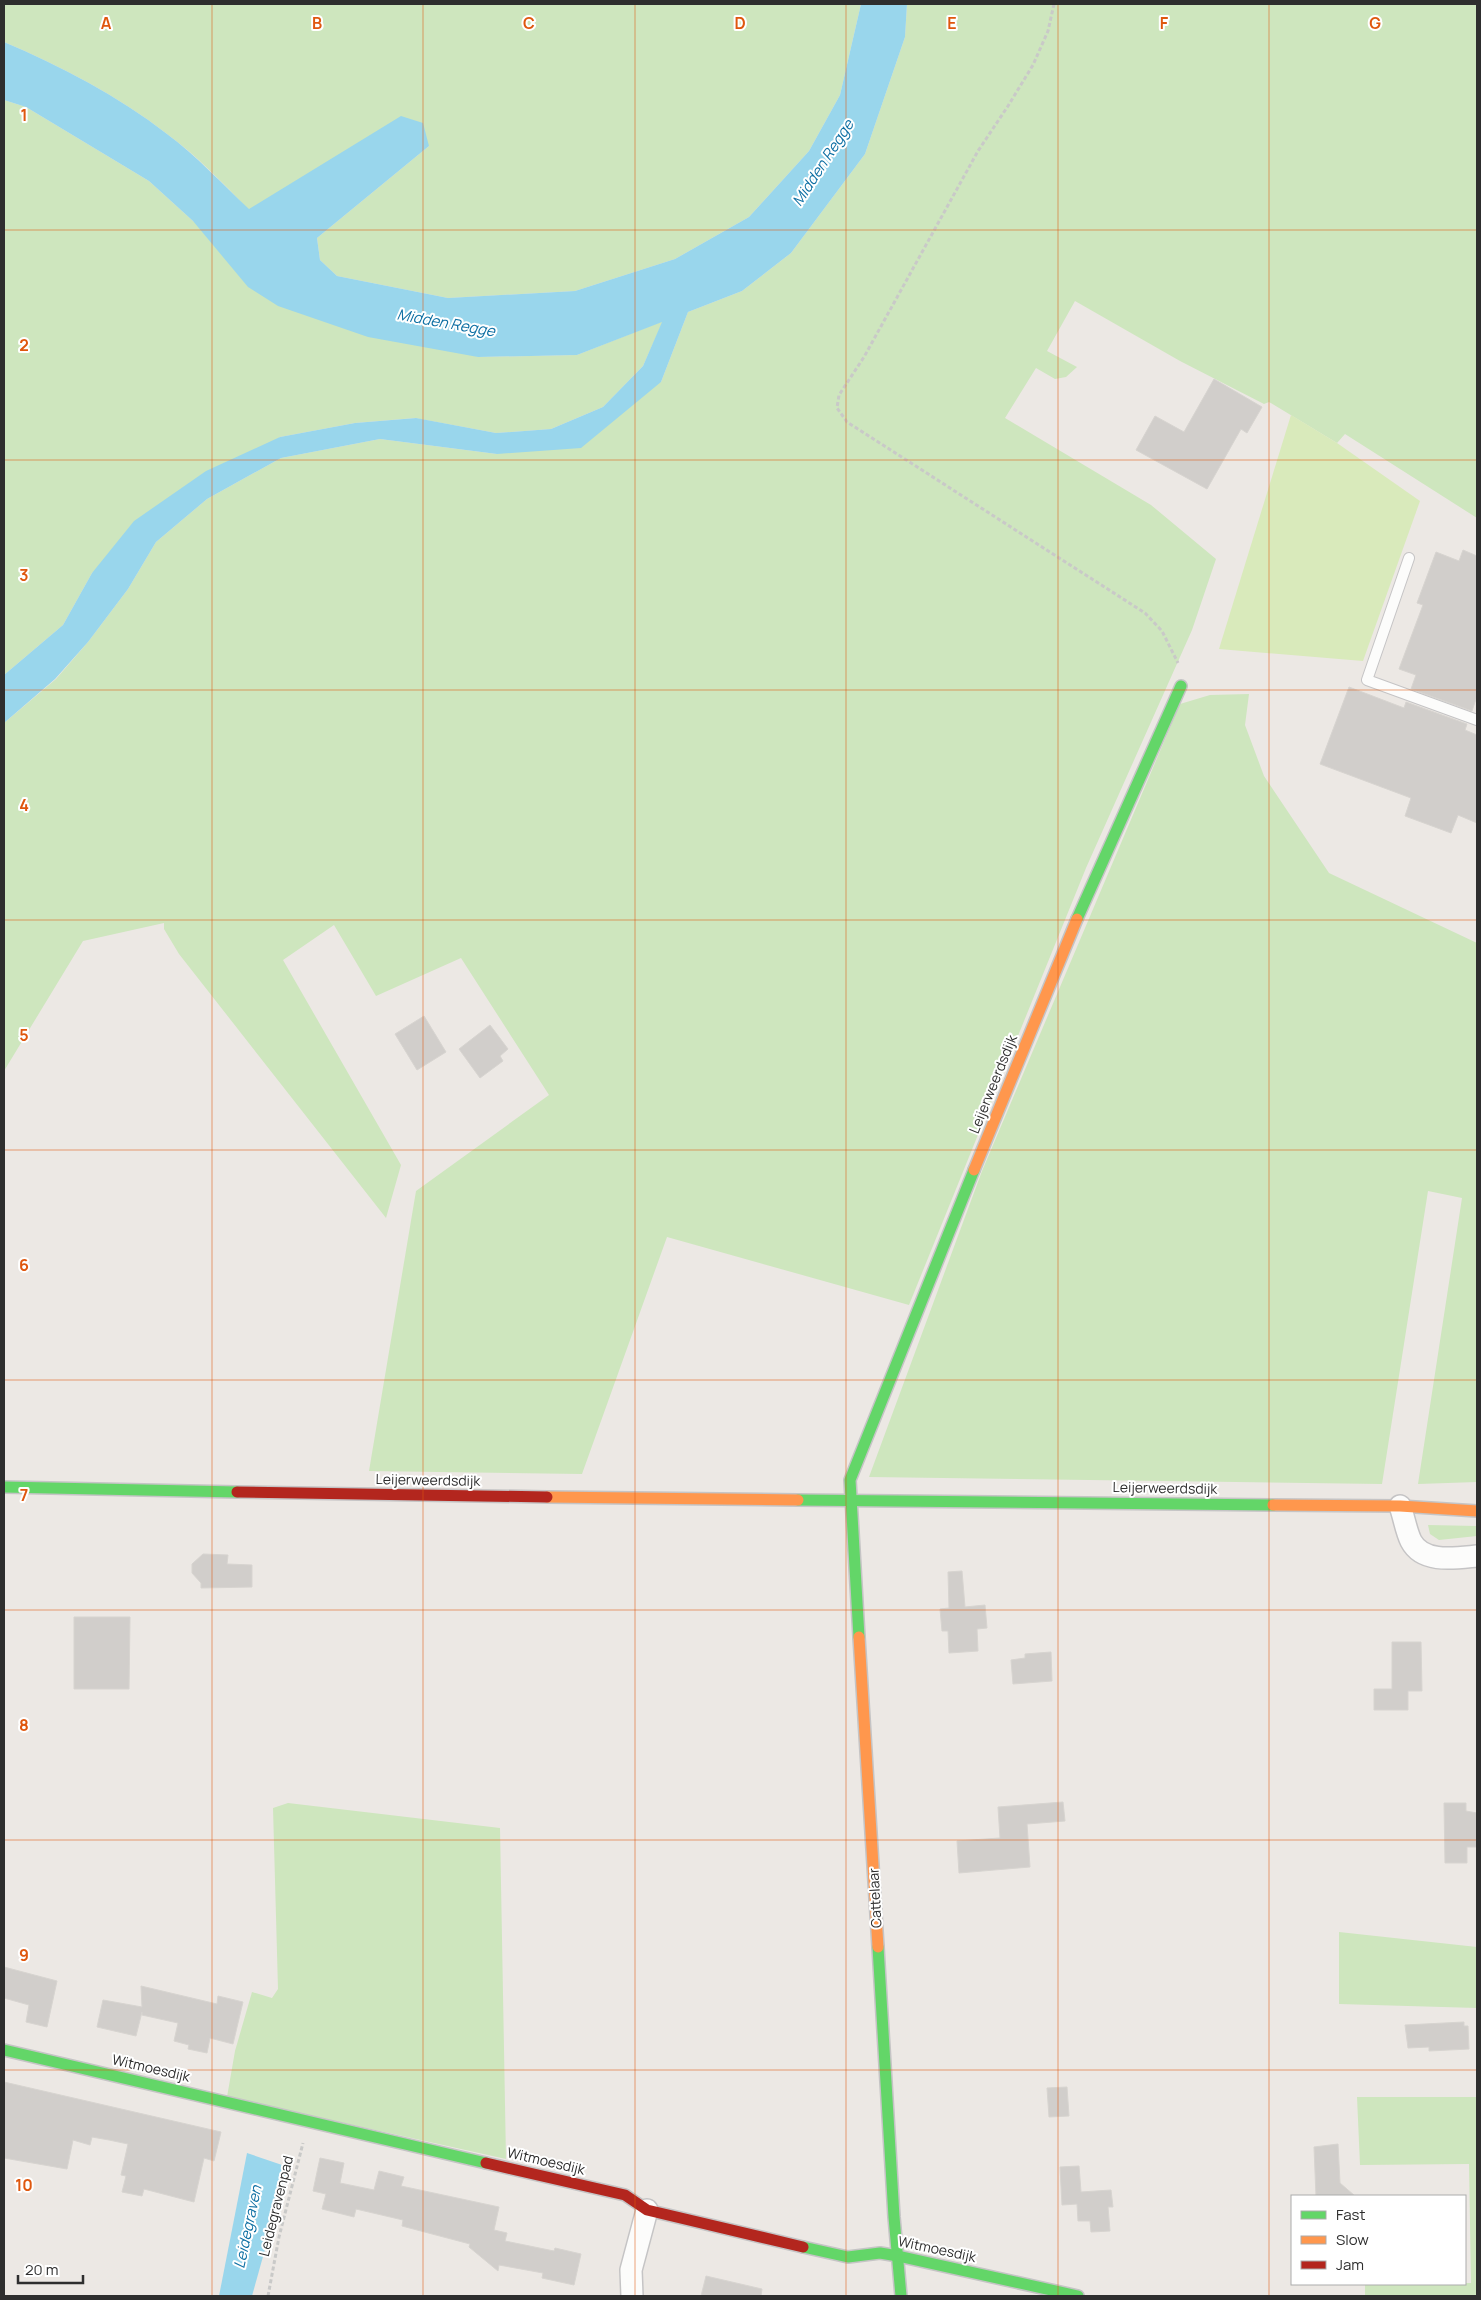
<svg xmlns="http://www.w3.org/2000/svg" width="1481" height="2300" font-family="Manrope,sans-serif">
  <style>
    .green { fill: #cee6be }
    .pitch { fill: #d9eabb }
    .water { fill: #99d6ec }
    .building { fill: #d1cecb; stroke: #d7d4d0 }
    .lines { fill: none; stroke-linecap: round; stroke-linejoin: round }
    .lane-casing { stroke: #c5c4c5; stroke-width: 12 }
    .street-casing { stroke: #c5c4c5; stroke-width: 24 }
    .fast-casing { stroke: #c5c4c5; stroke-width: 14 }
    .slow-casing { stroke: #c5c4c5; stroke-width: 14 }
    .jam-casing { stroke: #c5c4c5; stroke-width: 14 }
    .path { stroke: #c9c9c8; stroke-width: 3; stroke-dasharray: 4 2.5; stroke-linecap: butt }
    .lane { stroke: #fcfcfb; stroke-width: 10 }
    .street { stroke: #fcfcfb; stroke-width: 21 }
    .fast { stroke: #63d668; stroke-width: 11 }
    .slow { stroke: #ff974d; stroke-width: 11 }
    .jam { stroke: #b3261e; stroke-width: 11 }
    .grid { fill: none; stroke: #df570e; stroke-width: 1; stroke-opacity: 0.55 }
    .labels { text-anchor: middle; stroke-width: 4; stroke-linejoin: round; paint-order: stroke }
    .street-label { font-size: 14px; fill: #2e2e2e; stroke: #fff }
    .water-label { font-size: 15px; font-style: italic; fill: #0d6fa3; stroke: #fff }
    .grid-label { font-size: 16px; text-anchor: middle; font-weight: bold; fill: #df570e; stroke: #fff; stroke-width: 4; stroke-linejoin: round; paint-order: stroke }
  </style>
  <rect width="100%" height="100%" fill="#ece8e4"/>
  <g class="green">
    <path d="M4,4H861L840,95L809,151L749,217L675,259L575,291L448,298L337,276L320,260L317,238L429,146L401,117L249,210C223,183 197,156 167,134C118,96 61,66 4,42Z"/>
    <path d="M907,4H1477V518L1345,434L1337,443L1269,402L1264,404L1180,361L1075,301L1047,351L1077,367L1066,377L1055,379L1036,368L1005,418L1151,505L1216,559L1192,630L1086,868L909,1305L667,1237L582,1474L369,1471L416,1191L549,1095L461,958L376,996L334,925L283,960L401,1165L386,1218L179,954L164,929V923L83,941L4,1071V723L56,679L88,642L128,589L156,542L207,499L281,458L380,439L497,454L661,382L688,312L742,291L791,253L865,154L905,37Z"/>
    <path d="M4,100L26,107L149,181L193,221L478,357L577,355L663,321L643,366L603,407L551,429L496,433L415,418L355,423L280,437L92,573L63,625L4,675Z"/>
    <path d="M1249,694L1245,725L1264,776L1329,873L1477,943V1482L1418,1484L1462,1198L1428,1191L1382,1484L869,1477L982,1171L1180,704L1210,695Z"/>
    <path d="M1428,1525L1477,1526V1536L1439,1540L1430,1534Z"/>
    <path d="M288,1803L500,1828L506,2159L227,2097L235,2051L252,1992L272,1998L278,1989L273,1808Z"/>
    <path d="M1339,1932L1477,1947V2008L1339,2004Z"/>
    <path d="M1357,2097H1477V2296H1365V2284L1471,2283L1469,2164L1360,2165Z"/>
  </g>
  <path class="pitch" d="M1291,415L1337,443L1420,501L1363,661L1219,649Z"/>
  <g class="water">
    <path d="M861,4H907L905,37L865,154L791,253L742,291L688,312L661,382L581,448L497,454L380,439L281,458L207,499L156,542L128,589L88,642L55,679L4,723V675L63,625L92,573L134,521L206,471L280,437L355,423L416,418L496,433L551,429L603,407L643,366L662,322L577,355L478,357L368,337L278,306L248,287L193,221L149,181L26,107L4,100V42C61,66 118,96 167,134C197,156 222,184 249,209L401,116L423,123L429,146L317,238L320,260L337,276L448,298L575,291L675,259L749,217L809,151L840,95Z"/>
    <path d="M247,2153L288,2167L252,2296H219Z"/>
  </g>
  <g class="building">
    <path d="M1214,379L1262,407L1247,433L1241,429L1207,489L1136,450L1155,416L1184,432Z"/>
    <path d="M1463,550L1477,556V696L1472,711L1411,689L1416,675L1399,669L1423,605L1417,603L1436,552L1459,561Z"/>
    <path d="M1349,687L1404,708L1406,702L1467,724L1465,730L1477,735V823L1458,815L1451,833L1405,816L1411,798L1320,764Z"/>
    <path d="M424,1016L446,1052L417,1070L395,1034Z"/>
    <path d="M490,1025L508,1049L500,1056L503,1061L480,1078L459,1049Z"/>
    <path d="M203,1554L228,1555L227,1564L252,1565V1587L201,1588V1583L192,1573V1564Z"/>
    <path d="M962,1571L965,1607L985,1605L987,1628L977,1629L978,1651L949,1653L948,1631H942L940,1609L949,1608L948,1572Z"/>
    <path d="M74,1617H130L129,1689H74Z"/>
    <path d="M1392,1642H1421L1422,1691H1408V1710H1374V1689H1392Z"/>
    <path d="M1051,1652L1052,1681L1013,1684L1011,1660L1025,1658V1654Z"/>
    <path d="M1063,1802L1065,1821L1027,1824L1030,1867L959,1873L957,1841L1000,1838L998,1807Z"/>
    <path d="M1444,1803H1466V1811L1477,1813V1847H1467V1863H1445Z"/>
    <path d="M4,1967L57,1981L47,2027L26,2022L29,2005L4,1998Z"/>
    <path d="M141,1986L217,2004L218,1996L243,2002L233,2044L210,2038L207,2053L188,2049L189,2045L174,2041L178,2023L142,2015V2012L136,2036L97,2027L103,2000L142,2007Z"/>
    <path d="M1464,2022V2026H1468L1469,2049L1429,2051V2047L1408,2048L1405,2025Z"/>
    <path d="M4,2082L221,2132L214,2161L204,2158L194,2202L144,2189L142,2196L122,2192L126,2176L121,2175L128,2144L109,2140L92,2137L90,2145L73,2140L67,2169L4,2158Z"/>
    <path d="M1067,2087L1069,2116L1049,2117L1047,2088Z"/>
    <path d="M1338,2144L1340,2183L1355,2196H1316L1314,2147Z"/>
    <path d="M320,2158L344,2163L340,2183L374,2190L379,2171L404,2177L401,2186L499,2207L494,2230L507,2233L505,2241L554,2251L555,2248L581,2254L574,2285L542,2278L543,2273L499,2265L498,2271L469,2247L470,2244L402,2226L403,2220L356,2209L354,2217L322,2209L326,2194L313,2191Z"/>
    <path d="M1079,2166L1081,2192L1111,2190L1113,2207H1108L1110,2231L1091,2232L1090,2221H1078L1077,2204L1062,2205L1060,2167Z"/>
    <path d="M706,2276L762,2289L761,2296H701Z"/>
  </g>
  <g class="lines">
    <defs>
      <path id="lane" d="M1409,558L1367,680L1477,720"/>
      <g id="street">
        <path d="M1400,1506C1404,1517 1406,1531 1411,1541C1423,1564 1456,1558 1477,1556"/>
        <path d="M632,2296L631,2270L647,2210"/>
      </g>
      <g id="fast">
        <path d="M1077,919L1181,686"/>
        <path d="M4,1487L237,1492"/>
        <path d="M798,1500L1273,1505"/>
        <path d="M859,1637L850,1480L974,1170"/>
        <path d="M878,1947L894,2217L901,2296"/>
        <path d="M4,2050L486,2163"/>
        <path d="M803,2247L848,2257L880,2253L898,2256L1078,2296"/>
      </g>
      <g id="slow">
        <path d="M974,1170L1077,919"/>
        <path d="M547,1497L798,1500"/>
        <path d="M1273,1505L1400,1506L1477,1511"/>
        <path d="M859,1637L878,1947"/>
      </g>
      <g id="jam">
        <path d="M237,1492L547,1497"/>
        <path d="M486,2163L625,2195L647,2210L803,2247"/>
      </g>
    </defs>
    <use href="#lane" class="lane-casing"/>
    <use href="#street" class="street-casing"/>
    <use href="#fast" class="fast-casing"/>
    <use href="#slow" class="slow-casing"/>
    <use href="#jam" class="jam-casing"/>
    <g class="path">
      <path d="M1054,4L1048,31L1033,65L1008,106L978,151L864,357L839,395L837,408L847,422L1145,613L1162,631L1178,663"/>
      <path d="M268,2296L279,2237L303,2143"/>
    </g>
    <use href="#lane" class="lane"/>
    <use href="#street" class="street"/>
    <use href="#fast" class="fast"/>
    <use href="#slow" class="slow"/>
    <use href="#jam" class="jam"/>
  </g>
  <path class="grid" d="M212,4V2296M423,4V2296M635,4V2296M846,4V2296M1058,4V2296M1269,4V2296M4,230H1477M4,460H1477M4,690H1477M4,920H1477M4,1150H1477M4,1380H1477M4,1610H1477M4,1840H1477M4,2070H1477"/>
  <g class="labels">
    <g class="street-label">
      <text transform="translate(993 1084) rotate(-68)" y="5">Leijerweerdsdijk</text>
      <text transform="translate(428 1480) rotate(1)" y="5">Leijerweerdsdijk</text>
      <text transform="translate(1165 1488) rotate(1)" y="5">Leijerweerdsdijk</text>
      <text transform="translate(875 1898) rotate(-93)" y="5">Cattelaar</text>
      <text transform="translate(151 2068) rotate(13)" y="5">Witmoesdijk</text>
      <text transform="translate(546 2161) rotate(13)" y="5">Witmoesdijk</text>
      <text transform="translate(276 2206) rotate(-76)" y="5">Leidegravenpad</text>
      <text transform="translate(937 2249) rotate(12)" y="5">Witmoesdijk</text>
    </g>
    <g class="water-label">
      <text transform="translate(823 163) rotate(-57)" y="5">Midden Regge</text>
      <text transform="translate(446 323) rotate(10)" y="5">Midden Regge</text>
      <text transform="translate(248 2227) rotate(-78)" y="5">Leidegraven</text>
    </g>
  </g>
  <g class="grid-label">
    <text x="106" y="29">A</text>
    <text x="317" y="29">B</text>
    <text x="529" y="29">C</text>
    <text x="740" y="29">D</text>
    <text x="952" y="29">E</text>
    <text x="1164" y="29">F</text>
    <text x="1375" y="29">G</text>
    <text x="24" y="121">1</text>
    <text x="24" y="351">2</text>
    <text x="24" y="581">3</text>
    <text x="24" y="811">4</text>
    <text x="24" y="1041">5</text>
    <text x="24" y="1271">6</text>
    <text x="24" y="1501">7</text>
    <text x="24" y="1731">8</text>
    <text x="24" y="1961">9</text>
    <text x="24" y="2191">10</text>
  </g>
  <rect width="1481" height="2300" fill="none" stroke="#2e2e2e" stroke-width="10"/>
  <rect x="1291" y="2195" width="175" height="90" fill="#ffffff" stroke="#ababab"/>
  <rect x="1301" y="2211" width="25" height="8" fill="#63d668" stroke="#ababab"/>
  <text x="1336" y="2220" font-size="15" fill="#2e2e2e">Fast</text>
  <rect x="1301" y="2236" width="25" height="8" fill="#ff974d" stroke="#ababab"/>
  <text x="1336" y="2245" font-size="15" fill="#2e2e2e">Slow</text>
  <rect x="1301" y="2261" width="25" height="8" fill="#b3261e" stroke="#ababab"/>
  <text x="1336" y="2270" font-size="15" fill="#2e2e2e">Jam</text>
  <path d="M18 2275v8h65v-8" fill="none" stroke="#2e2e2e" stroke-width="2.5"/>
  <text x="25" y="2275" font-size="15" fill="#2e2e2e" stroke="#ffffff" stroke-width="4" paint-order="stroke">20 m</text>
</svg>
